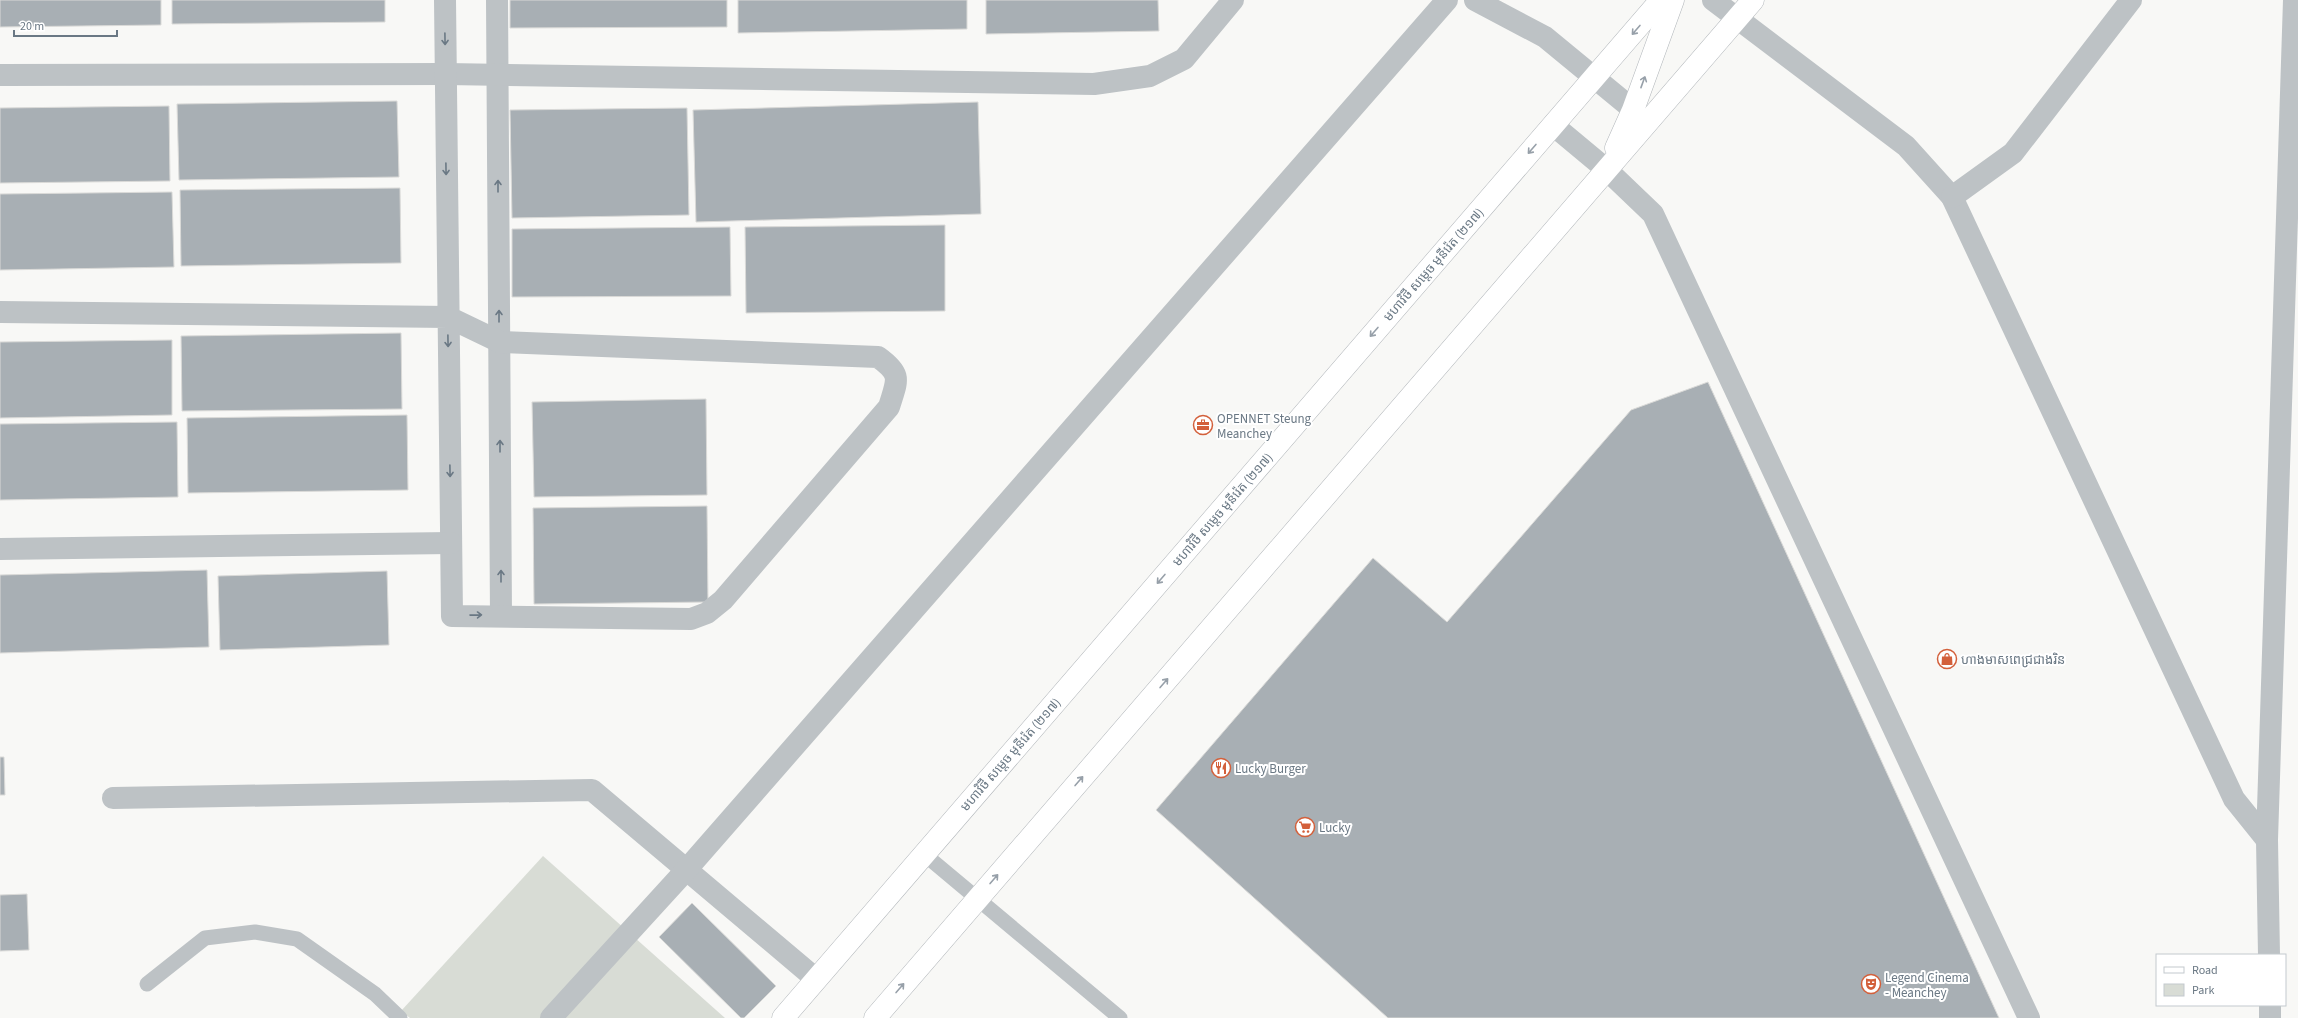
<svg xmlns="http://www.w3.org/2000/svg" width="2298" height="1018" font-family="'Source Sans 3','Noto Sans Khmer',sans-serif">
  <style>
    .green { fill: #d8dcd5 }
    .building { fill: #a8afb4; stroke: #dadad8 }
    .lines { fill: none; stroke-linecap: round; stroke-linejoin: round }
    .primary-casing { stroke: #b1b6ba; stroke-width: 23 }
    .lane { stroke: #bdc2c5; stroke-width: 15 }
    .street { stroke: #bdc2c5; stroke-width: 22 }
    .primary { stroke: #fff; stroke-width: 22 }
    .oneway { stroke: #97a0a9 }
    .oneway2 { stroke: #6a7884 }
    .labels { text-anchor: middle; stroke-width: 4; stroke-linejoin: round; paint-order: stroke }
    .street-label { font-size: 13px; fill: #6a7884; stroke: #fff }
    .poi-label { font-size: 13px; fill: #6a7884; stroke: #fff; text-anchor: start }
  </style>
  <rect width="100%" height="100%" fill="#f8f8f6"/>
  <path class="green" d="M543,856L725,1018H410L401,1011Z"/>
  <g class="building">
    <path d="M0,0H161V25L0,27Z"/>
    <path d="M172,0H385V22L172,24Z"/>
    <path d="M510,0H727V27L510,28Z"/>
    <path d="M738,0H967V29L738,33Z"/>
    <path d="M986,0H1158L1159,31L986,34Z"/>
    <path d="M397,101L399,177L179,180L177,104Z"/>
    <path d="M978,102L981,214L696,222L693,110Z"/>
    <path d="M169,106L170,181L0,183V108Z"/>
    <path d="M687,108L689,215L512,218L510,110Z"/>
    <path d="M400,188L401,263L181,266L180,190Z"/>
    <path d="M172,192L174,267L0,270V194Z"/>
    <path d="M945,225V311L746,313L745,227Z"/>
    <path d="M730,227L731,296L512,297V229Z"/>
    <path d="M401,333L402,409L182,411L181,336Z"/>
    <path d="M172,340V415L0,418V342Z"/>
    <path d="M1708,382L1999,1018H1388L1156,810L1373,558L1447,622L1631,410Z"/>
    <path d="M706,399L707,495L534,497L532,402Z"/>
    <path d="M407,415L408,490L188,493L187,418Z"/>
    <path d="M177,422L178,497L0,500V424Z"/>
    <path d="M707,506L708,602L534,604L533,508Z"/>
    <path d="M207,570L209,647L0,653V575Z"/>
    <path d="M387,571L389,645L220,650L218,576Z"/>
    <path d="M0,757H4L5,795H0Z"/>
    <path d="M27,894L29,950L0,951V895Z"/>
    <path d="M692,903L776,986L744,1018H741L659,937Z"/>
  </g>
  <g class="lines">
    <defs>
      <g id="primary">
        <path d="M1616,148L1633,110L1673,0"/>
        <path d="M783,1018L1661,0"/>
        <path d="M875,1018L1753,0"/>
      </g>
    </defs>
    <use href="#primary" class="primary-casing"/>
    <g class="lane">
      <path d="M924,854L1120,1018"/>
      <path d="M147,984L205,938L255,932L297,939L375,994L400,1018"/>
    </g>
    <g class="street">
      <path d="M497,0L501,615"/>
      <path d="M1475,0L1545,37L1647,121"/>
      <path d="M1713,0L1906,146L1952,197L2234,799L2267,840"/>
      <path d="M0,75L445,74L1094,84L1150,76L1184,59L1233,0"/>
      <path d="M1553,125L1607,170L1653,214L2029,1018"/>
      <path d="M1952,197L2013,153L2131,0"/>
      <path d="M0,312L448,317L500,342L878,357C903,375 897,380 889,407L723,600L707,613L691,619L452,616L445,0"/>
      <path d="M0,549L451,543"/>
      <path d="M113,798L592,790L816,979"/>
      <path d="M2269,955L2267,840L2294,0"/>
      <path d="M2270,1005V1018"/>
      <path d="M551,1018L687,869L1447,0"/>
    </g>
    <use href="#primary" class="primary"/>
  </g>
  <defs><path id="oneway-shaft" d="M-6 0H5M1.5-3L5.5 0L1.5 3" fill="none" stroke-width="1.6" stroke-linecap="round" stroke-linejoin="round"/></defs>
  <g class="oneway">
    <use href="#oneway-shaft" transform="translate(1636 30) rotate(131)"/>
    <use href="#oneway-shaft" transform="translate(1643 82) rotate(-70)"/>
    <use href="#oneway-shaft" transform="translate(1532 149) rotate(131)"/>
    <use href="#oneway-shaft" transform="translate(1374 332) rotate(131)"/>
    <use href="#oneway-shaft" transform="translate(1161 579) rotate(131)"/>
    <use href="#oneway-shaft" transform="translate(1164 683) rotate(-49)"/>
    <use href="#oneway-shaft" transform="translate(1079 781) rotate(-49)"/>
    <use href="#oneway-shaft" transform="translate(994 879) rotate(-49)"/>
    <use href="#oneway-shaft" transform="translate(900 988) rotate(-49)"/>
  </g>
  <g class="oneway2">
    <use href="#oneway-shaft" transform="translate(445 39) rotate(89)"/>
    <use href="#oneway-shaft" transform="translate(446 169) rotate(89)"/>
    <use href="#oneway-shaft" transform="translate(498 186) rotate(-90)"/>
    <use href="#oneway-shaft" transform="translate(499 316) rotate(-90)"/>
    <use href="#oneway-shaft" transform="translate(448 341) rotate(89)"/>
    <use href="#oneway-shaft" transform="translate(500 446) rotate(-90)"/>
    <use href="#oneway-shaft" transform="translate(450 471) rotate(89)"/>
    <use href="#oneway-shaft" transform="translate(501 576) rotate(-90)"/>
    <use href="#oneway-shaft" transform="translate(476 615) rotate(-1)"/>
  </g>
  <defs>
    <symbol id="office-ring" viewBox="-11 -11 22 22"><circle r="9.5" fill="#fff" stroke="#d3603b" stroke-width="1.5"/><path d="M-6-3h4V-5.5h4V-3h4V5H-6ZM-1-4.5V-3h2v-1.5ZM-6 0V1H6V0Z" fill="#d3603b"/></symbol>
    <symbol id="shop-ring" viewBox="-11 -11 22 22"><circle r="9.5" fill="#fff" stroke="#d3603b" stroke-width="1.5"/><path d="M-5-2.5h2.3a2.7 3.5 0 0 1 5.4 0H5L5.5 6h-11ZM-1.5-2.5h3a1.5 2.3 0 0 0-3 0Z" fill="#d3603b"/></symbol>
    <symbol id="restaurant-ring" viewBox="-11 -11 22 22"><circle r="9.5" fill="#fff" stroke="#d3603b" stroke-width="1.5"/><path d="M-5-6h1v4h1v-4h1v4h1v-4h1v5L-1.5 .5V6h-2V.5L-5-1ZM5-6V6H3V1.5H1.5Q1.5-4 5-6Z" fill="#d3603b"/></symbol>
    <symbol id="supermarket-ring" viewBox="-11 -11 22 22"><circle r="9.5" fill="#fff" stroke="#d3603b" stroke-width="1.5"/><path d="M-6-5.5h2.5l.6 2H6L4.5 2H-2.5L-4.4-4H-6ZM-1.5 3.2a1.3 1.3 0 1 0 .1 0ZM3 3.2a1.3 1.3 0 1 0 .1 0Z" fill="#d3603b"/></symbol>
    <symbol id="theatre-ring" viewBox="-11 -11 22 22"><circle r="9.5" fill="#fff" stroke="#d3603b" stroke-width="1.5"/><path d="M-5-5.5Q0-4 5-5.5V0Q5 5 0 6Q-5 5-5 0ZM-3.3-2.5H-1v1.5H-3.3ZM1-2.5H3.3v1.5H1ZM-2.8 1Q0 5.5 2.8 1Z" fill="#d3603b"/></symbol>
  </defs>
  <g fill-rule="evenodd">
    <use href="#office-ring" x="1192" y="414" width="22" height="22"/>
    <use href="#shop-ring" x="1936" y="648" width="22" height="22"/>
    <use href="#restaurant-ring" x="1210" y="757" width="22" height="22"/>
    <use href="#supermarket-ring" x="1294" y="816" width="22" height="22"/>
    <use href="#theatre-ring" x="1860" y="973" width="22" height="22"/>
  </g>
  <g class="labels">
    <g class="street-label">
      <text transform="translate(1433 264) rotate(-49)" y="5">មហាវិថី សម្តេច មុនីរ៉េត (២១៧)</text>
      <text transform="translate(1222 509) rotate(-49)" y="5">មហាវិថី សម្តេច មុនីរ៉េត (២១៧)</text>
      <text transform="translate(1010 754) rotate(-49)" y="5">មហាវិថី សម្តេច មុនីរ៉េត (២១៧)</text>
    </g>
    <g class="poi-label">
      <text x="1217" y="423">OPENNET Steung<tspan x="1217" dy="15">Meanchey</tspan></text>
      <text x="1961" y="664">ហាងមាសពេជ្រជាងរិន</text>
      <text x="1235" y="773">Lucky Burger</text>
      <text x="1319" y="832">Lucky</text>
      <text x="1885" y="982">Legend Cinema<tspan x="1885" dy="15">- Meanchey</tspan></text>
    </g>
  </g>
  <rect x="2156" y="954" width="130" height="52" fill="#ffffff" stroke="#c3c9ce"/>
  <rect x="2164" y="967" width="20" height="6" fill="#ffffff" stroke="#c3c9ce"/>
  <text x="2192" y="974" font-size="12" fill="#6a7884">Road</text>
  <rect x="2164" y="984" width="20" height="12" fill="#d8dcd5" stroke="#c3c9ce"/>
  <text x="2192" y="994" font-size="12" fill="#6a7884">Park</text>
  <path d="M14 30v6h103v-6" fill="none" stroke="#6a7884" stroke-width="2"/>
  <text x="20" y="30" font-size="12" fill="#6a7884" stroke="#ffffff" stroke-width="3" paint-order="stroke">20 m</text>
</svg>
